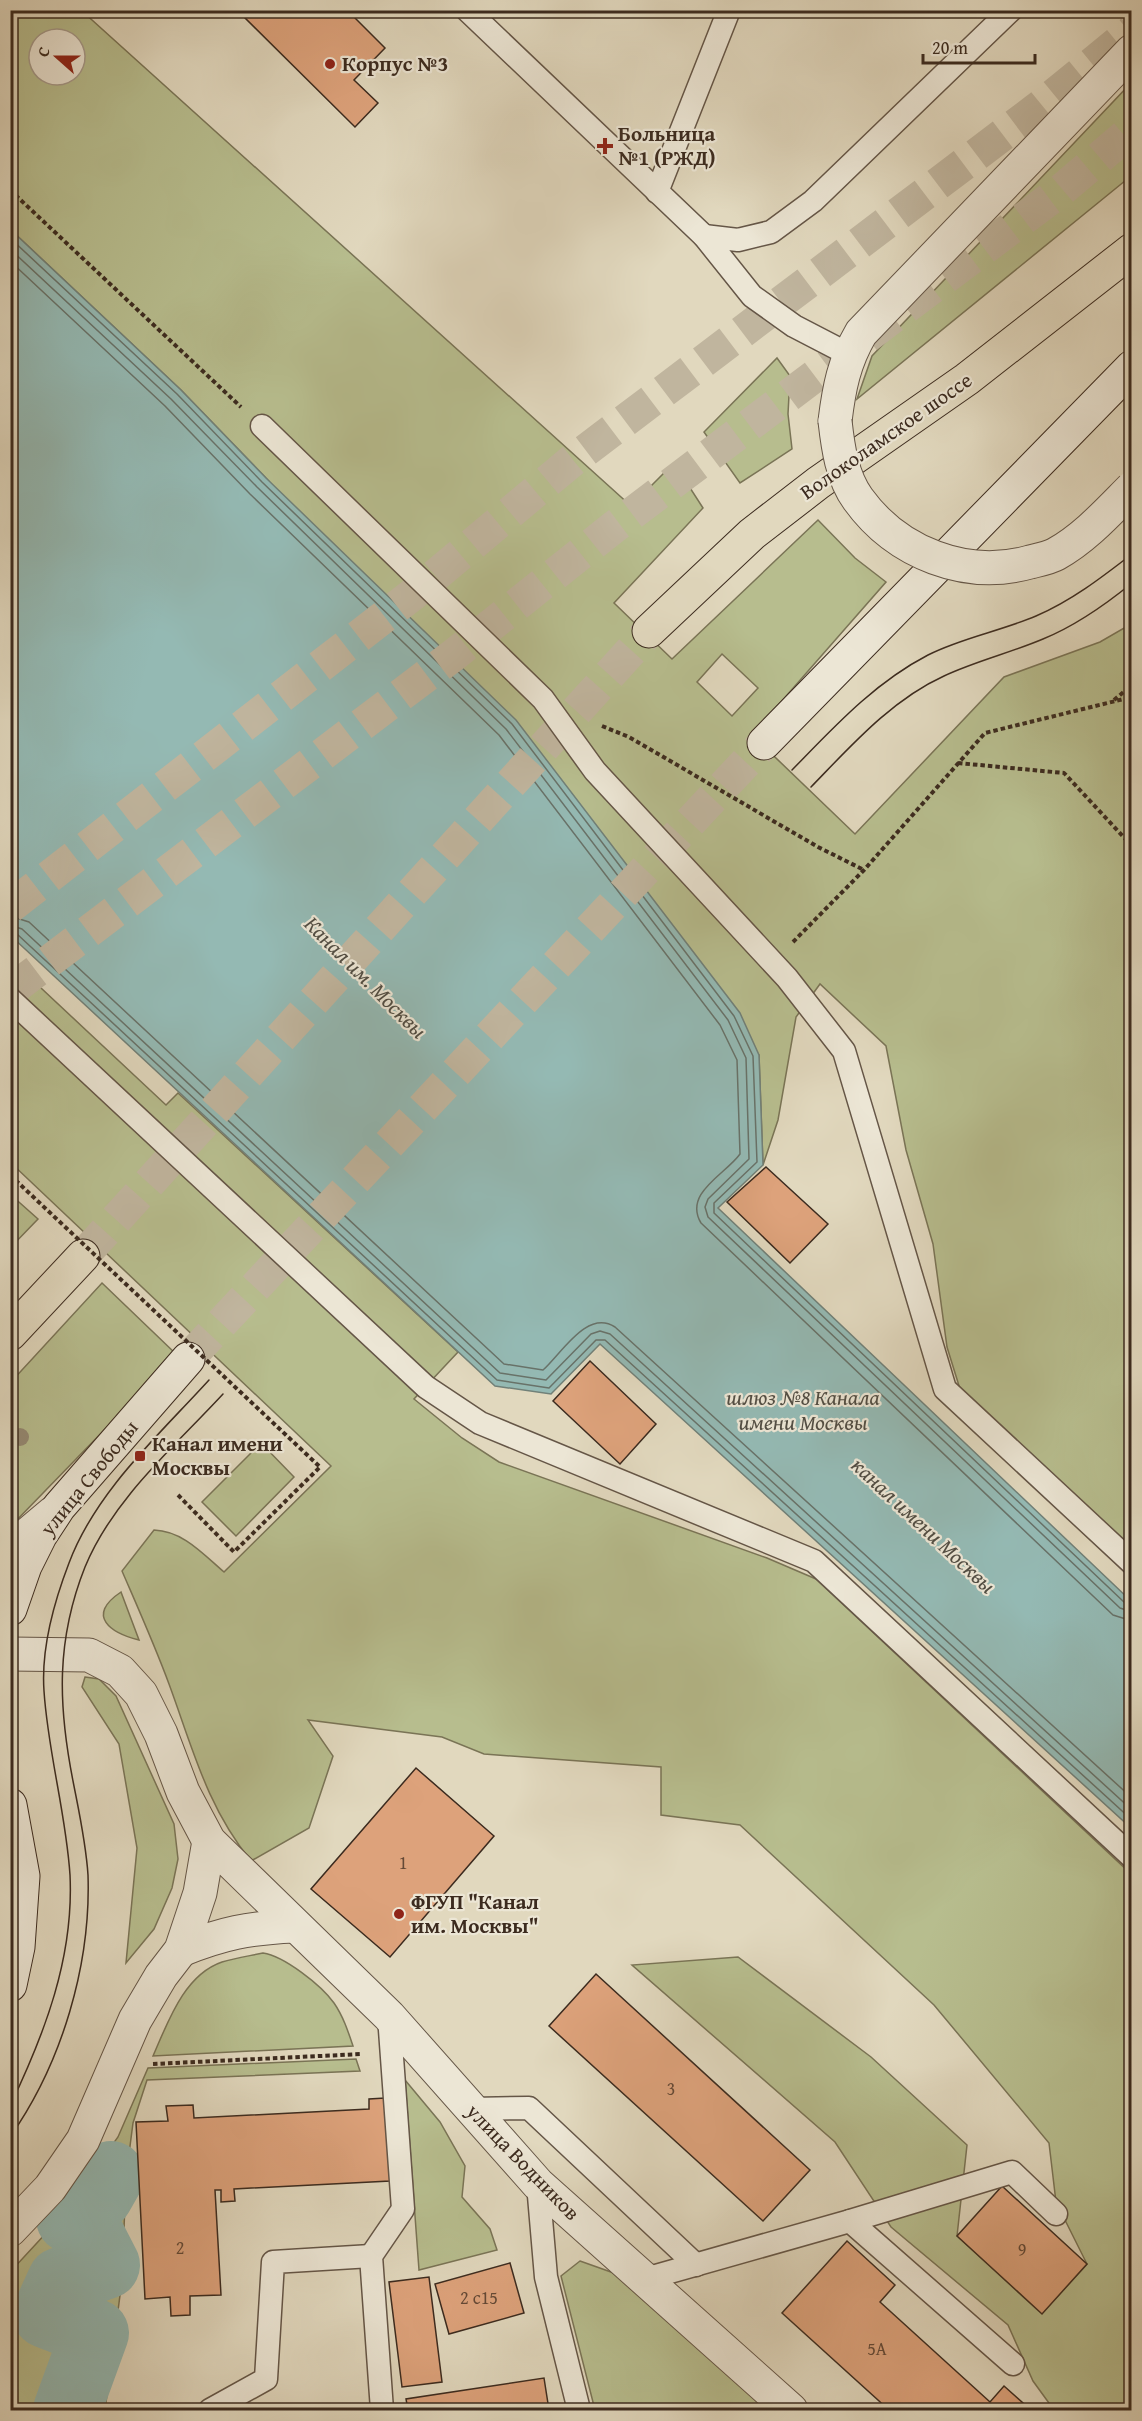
<svg xmlns="http://www.w3.org/2000/svg" width="1142" height="2421" font-family="'Gentium Book Plus',serif">
  <style>
    .green { fill: #b7bd8e; stroke: #7a7456; stroke-width: 1.5; fill-rule: evenodd }
    .water { fill: #94b9b3; stroke: #718078; stroke-width: 1.5 }
    .lines { fill: none; stroke-linecap: round; stroke-linejoin: round }
    .shore { stroke: #687269; stroke-width: 1.5 }
    .river { stroke: #94b9b3; stroke-width: 68 }
    .building { fill: #dda27b; stroke: #3c2b1f; stroke-width: 1.5 }
    .secondary-tunnel { stroke: #c0b59e; stroke-width: 33; stroke-dasharray: 33 16; stroke-linecap: butt }
    .primary-tunnel { stroke: #c0b59e; stroke-width: 33; stroke-dasharray: 33 16; stroke-linecap: butt }
    .lane-casing { stroke: #655647; stroke-width: 25 }
    .street-casing { stroke: #655647; stroke-width: 35 }
    .secondary-casing { stroke: #3c2b1f; stroke-width: 35 }
    .primary-casing { stroke: #3c2b1f; stroke-width: 35 }
    .path { stroke: #3c2b1f; stroke-width: 4; stroke-dasharray: 4.5 3; stroke-linecap: butt }
    .lane { stroke: #ece6d5; stroke-width: 22 }
    .street { stroke: #ece6d5; stroke-width: 33 }
    .secondary { stroke: #ece6d5; stroke-width: 33 }
    .primary { stroke: #e1d8be; stroke-width: 33 }
    .tram { stroke: #3c2b1f; stroke-width: 1.5 }
    .street-bridge-casing { stroke: #655647; stroke-width: 35; stroke-linecap: butt }
    .path-bridge { stroke: #3c2b1f; stroke-width: 4; stroke-dasharray: 4.5 3; stroke-linecap: butt }
    .street-bridge { stroke: #ece6d5; stroke-width: 33 }
    .tree { fill: #948973 }
    .poi-dot { fill: #8f2418; stroke: #ece6d5; stroke-width: 2 }
    .labels { text-anchor: middle; stroke-width: 4.5; stroke-linejoin: round; paint-order: stroke }
    .number-label { font-size: 18px; fill: #644936 }
    .poi-label { font-size: 21px; font-weight: bold; fill: #3c2b1f; stroke: #ece6d5; text-anchor: start }
    .street-label { font-size: 21px; fill: #3c2b1f; stroke: #ece6d5 }
    .water-label { font-size: 22px; font-style: italic; fill: #524e44; stroke: #ece6d5 }
  </style>
  <rect width="100%" height="100%" fill="#e1d8be"/>
  <filter id="stains"><feTurbulence type="fractalNoise" baseFrequency=".00333" numOctaves="4"/><feColorMatrix values="0 0 0 0 .2 0 0 0 0 .09 0 0 0 0 .02 0 0 0 .5 -.17"/></filter>
  <radialGradient id="worn" r=".72"><stop offset=".6" stop-color="#630" stop-opacity="0"/><stop offset="1" stop-color="#630" stop-opacity=".3"/></radialGradient>
  <g class="green">
    <path d="M10,11H82L631,506L674,463L703,508L614,603L672,659L818,520L855,558L886,582L752,735L855,834L1004,677L1100,642L1131,624V1549L960,1389L947,1347L933,1244L906,1150L886,1046L820,984L796,1017L778,1120L763,1165L759,1055L266,478L181,390L11,230ZM39,39H75V75H39ZM722,654L758,688L732,716L697,682Z"/>
    <path d="M1131,83V176L857,399L872,356Z"/>
    <path d="M777,358L790,376L788,414L792,449L740,483L704,432Z"/>
    <path d="M10,959L166,1105L178,1093L458,1352L414,1399L462,1438L499,1462L767,1558L816,1579L1131,1874V2410H1054L1033,2381L1008,2325L891,2227L835,2142L632,1965L738,1957L871,2057L967,2145L957,2236L1042,2313L1087,2264L1056,2202L1049,2143L934,2005L740,1825L661,1815V1767L484,1754L442,1737L308,1720L333,1756L309,1828L251,1861C207,1807 193,1749 169,1684C155,1646 138,1608 122,1571L154,1530C183,1531 203,1554 224,1572L331,1466L11,1163Z"/>
    <path d="M11,1195L38,1219L11,1247Z"/>
    <path d="M102,1283L177,1355L11,1526L10,1383Z"/>
    <path d="M261,1443L294,1477L236,1536L202,1502Z"/>
    <path d="M121,1592L139,1640C111,1633 85,1616 121,1592Z"/>
    <path d="M85,1677L99,1679L116,1696L174,1824L178,1859L172,1888L154,1929L126,1963L137,1848L119,1744L82,1687Z"/>
    <path d="M263,1953C284,1956 321,1985 334,2003C343,2016 348,2031 353,2046L153,2056C168,2022 184,1975 222,1962C235,1958 249,1956 263,1953Z"/>
    <path d="M356,2059L360,2071L147,2080L133,2123L126,2177L122,2280L105,2410H11V2271L60,2218L118,2137L148,2068Z"/>
    <path d="M405,2080L440,2122L465,2166L462,2197L490,2229L497,2250L419,2270Z"/>
    <path d="M580,2261L625,2277L777,2410H595L561,2276Z"/>
  </g>
  <path class="water" d="M11,230L181,390L266,478L516,720L740,1013L759,1055L763,1165L718,1208L1131,1601V1828L600,1344L551,1394L495,1386L11,936Z"/>
  <g class="lines">
    <g class="shore">
      <path d="M10,238L177,394L262,482L512,724L734,1016L753,1056L757,1162L714,1203V1213L1125,1603L1132,1605"/>
      <path d="M10,249L171,399L257,487L506,729L728,1020L746,1058L749,1159L708,1199L705,1207L708,1217L1120,1608L1132,1612"/>
      <path d="M10,261L165,406L250,494L499,735L720,1025L737,1060L740,1154C726,1174 683,1193 701,1223L1113,1615L1132,1621"/>
      <path d="M10,916L29,922L504,1364L543,1370C562,1353 587,1309 615,1327L1132,1798"/>
      <path d="M10,925L22,929L500,1373L546,1380L591,1334L600,1331L610,1334L1132,1810"/>
      <path d="M10,932L17,934L497,1380L549,1388L596,1340H605L1132,1820"/>
    </g>
    <path class="river" d="M67,2410L95,2333L46,2314L61,2281L106,2265L88,2230L70,2219L85,2201L99,2196L111,2175"/>
  </g>
  <g class="building">
    <path d="M237,10H347L385,48L354,80L378,103L355,127Z"/>
    <path d="M766,1167L828,1224L790,1263L727,1202Z"/>
    <path d="M590,1361L656,1424L620,1464L553,1401Z"/>
    <path d="M416,1768L494,1836L390,1957L311,1889Z"/>
    <path d="M596,1974L810,2170L763,2221L549,2026Z"/>
    <path d="M385,2098L390,2181L234,2189L235,2201L221,2202V2190H215L221,2295L190,2296V2315L171,2316L170,2297L145,2299L136,2122L168,2121L166,2106L193,2105L194,2118L369,2109V2099Z"/>
    <path d="M1002,2186L1087,2264L1042,2314L957,2236Z"/>
    <path d="M847,2241L895,2285L880,2302L990,2402L1004,2386L1031,2410H889L782,2313Z"/>
    <path d="M510,2263L524,2313L449,2334L435,2284Z"/>
    <path d="M429,2277L442,2382L402,2387L389,2282Z"/>
    <path d="M544,2378L549,2410H408L406,2399Z"/>
  </g>
  <g class="lines">
    <g class="secondary-tunnel">
      <path d="M10,907L412,595L573,460L1038,108L1132,31"/>
      <path d="M188,1359L764,743"/>
    </g>
    <g class="primary-tunnel">
      <path d="M10,991L455,654L614,527L1059,192L1132,130"/>
      <path d="M83,1256L649,631"/>
    </g>
    <defs>
      <g id="lane">
        <path d="M467,10L704,236L752,296L794,326L848,354"/>
        <path d="M657,192L729,10"/>
        <path d="M704,236L738,240L771,232L813,201L1011,10"/>
        <path d="M262,426L543,699L595,771L787,978L844,1051L945,1389L1132,1563"/>
        <path d="M10,999L426,1387L480,1423L814,1561L1132,1857"/>
        <path d="M472,2109L529,2108L696,2265"/>
        <path d="M538,2184L546,2277L579,2410"/>
        <path d="M850,2221L1012,2172L1056,2214"/>
        <path d="M645,2279L850,2221L1013,2364"/>
        <path d="M210,2410L266,2379L273,2262L371,2256"/>
        <path d="M382,2410L371,2256L403,2209L389,2016"/>
      </g>
      <g id="street">
        <path d="M835,421C839,388 844,362 861,333L1132,51"/>
        <path d="M10,1549L53,1513"/>
        <path d="M10,1654L89,1655L120,1671L141,1694L161,1734L183,1792L209,1841L389,2016L538,2184L791,2410"/>
        <path d="M181,1950C223,1933 249,1928 294,1926"/>
        <path d="M10,2230L50,2188L83,2140L135,2020L161,1976L181,1950L200,1893L209,1841"/>
      </g>
      <g id="secondary">
        <path d="M764,743L1132,367"/>
        <path d="M10,1609L25,1566L40,1536L59,1507L188,1359"/>
        <path d="M10,1805L23,1876L18,1947L10,1985"/>
      </g>
      <g id="primary">
        <path d="M649,631L752,534L818,483L967,379L1132,250"/>
        <path d="M10,1334L83,1256"/>
      </g>
    </defs>
    <use href="#lane" class="lane-casing"/>
    <use href="#street" class="street-casing"/>
    <use href="#secondary" class="secondary-casing"/>
    <use href="#primary" class="primary-casing"/>
    <g class="path">
      <path d="M10,190L241,407"/>
      <path d="M1114,700L1132,685"/>
      <path d="M602,726L629,737L818,847L864,870"/>
      <path d="M958,763L1064,773L1132,846"/>
      <path d="M793,942L864,870L985,733L1132,697"/>
      <path d="M178,1495L234,1552L320,1467"/>
      <path d="M153,2064L362,2054"/>
    </g>
    <use href="#lane" class="lane"/>
    <use href="#street" class="street"/>
    <use href="#secondary" class="secondary"/>
    <use href="#primary" class="primary"/>
    <g class="tram">
      <path d="M792,770C834,727 874,683 928,655C961,638 1001,631 1036,616C1071,601 1101,578 1132,554"/>
      <path d="M811,787C850,747 891,700 944,676C976,661 1010,653 1043,639C1075,626 1105,605 1132,583"/>
      <path d="M10,2106C45,2033 74,1957 70,1875C66,1813 48,1753 44,1691C41,1649 54,1602 69,1563C96,1491 159,1435 209,1380"/>
      <path d="M10,2137C62,2063 91,1965 88,1875C86,1843 79,1812 73,1781C58,1705 56,1640 85,1567C113,1499 174,1447 223,1394"/>
    </g>
    <defs>
      <path id="street-bridge" d="M835,421C838,448 842,477 858,499C897,553 966,580 1030,562C1038,560 1049,558 1056,554C1085,538 1109,511 1132,488"/>
    </defs>
    <use href="#street-bridge" class="street-bridge-casing"/>
    <path class="path-bridge" d="M10,1175L320,1467"/>
    <use href="#street-bridge" class="street-bridge"/>
  </g>
  <circle class="tree" cx="20" cy="1437" r="9"/>
  <g class="poi-dot">
    <circle cx="330" cy="64" r="6"/>
    <path d="M602 137h6v6h6v6h-6v6h-6v-6h-6v-6h6z"/>
    <rect x="134" y="1450" width="12" height="12" rx="3"/>
    <circle cx="399" cy="1914" r="6"/>
  </g>
  <g class="labels">
    <g class="number-label">
      <text x="403" y="1869">1</text>
      <text x="671" y="2095">3</text>
      <text x="180" y="2254">2</text>
      <text x="1022" y="2256">9</text>
      <text x="479" y="2304">2 с15</text>
      <text x="877" y="2355">5А</text>
    </g>
    <g class="poi-label">
      <text x="342" y="71">Корпус №3</text>
      <text x="618" y="141">Больница<tspan x="618" dy="24">№1 (РЖД)</tspan></text>
      <text x="152" y="1451">Канал имени<tspan x="152" dy="24">Москвы</tspan></text>
      <text x="411" y="1909">ФГУП "Канал<tspan x="411" dy="24">им. Москвы"</tspan></text>
    </g>
    <g class="street-label">
      <text transform="translate(886 436) rotate(-35)" y="7">Волоколамское шоссе</text>
      <text transform="translate(89 1478) rotate(-51)" y="7">улица Свободы</text>
      <text transform="translate(523 2162) rotate(46)" y="7">улица Водников</text>
    </g>
    <g class="water-label">
      <text transform="translate(366 977) rotate(45)" y="8">Канал им. Москвы</text>
      <text x="803" y="1405">шлюз №8 Канала<tspan x="803" dy="25">имени Москвы</tspan></text>
      <text transform="translate(924 1525) rotate(43)" y="8">канал имени Москвы</text>
    </g>
  </g>
  <rect width="1142" height="2421" fill="none" stroke="#e1d8be" stroke-width="36"/>
  <rect x="12" y="12" width="1118" height="2397" fill="none" stroke="#3c2b1f" stroke-width="3"/>
  <rect x="18" y="18" width="1106" height="2385" fill="none" stroke="#3c2b1f" stroke-width="1.5"/>
  <g transform="translate(57 57) rotate(291)"><circle r="28" fill="#ece6d5" stroke="#a69b8c" stroke-width="1.5"/>
  <path d="M0-4.5L10 22L0 15L-10 22Z" fill="#8f2418"/>
  <text y="-9" font-size="16" font-weight="bold" text-anchor="middle" fill="#3c2b1f">С</text>
  </g>
  <path d="M923 54v9h112v-9" fill="none" stroke="#3c2b1f" stroke-width="3"/>
  <text x="932" y="54" font-size="18" fill="#3c2b1f" stroke="#ece6d5" stroke-width="4.5" paint-order="stroke">20 m</text>
  <rect width="100%" height="100%" filter="url(#stains)"/>
  <rect width="100%" height="100%" fill="url(#worn)"/>
</svg>
